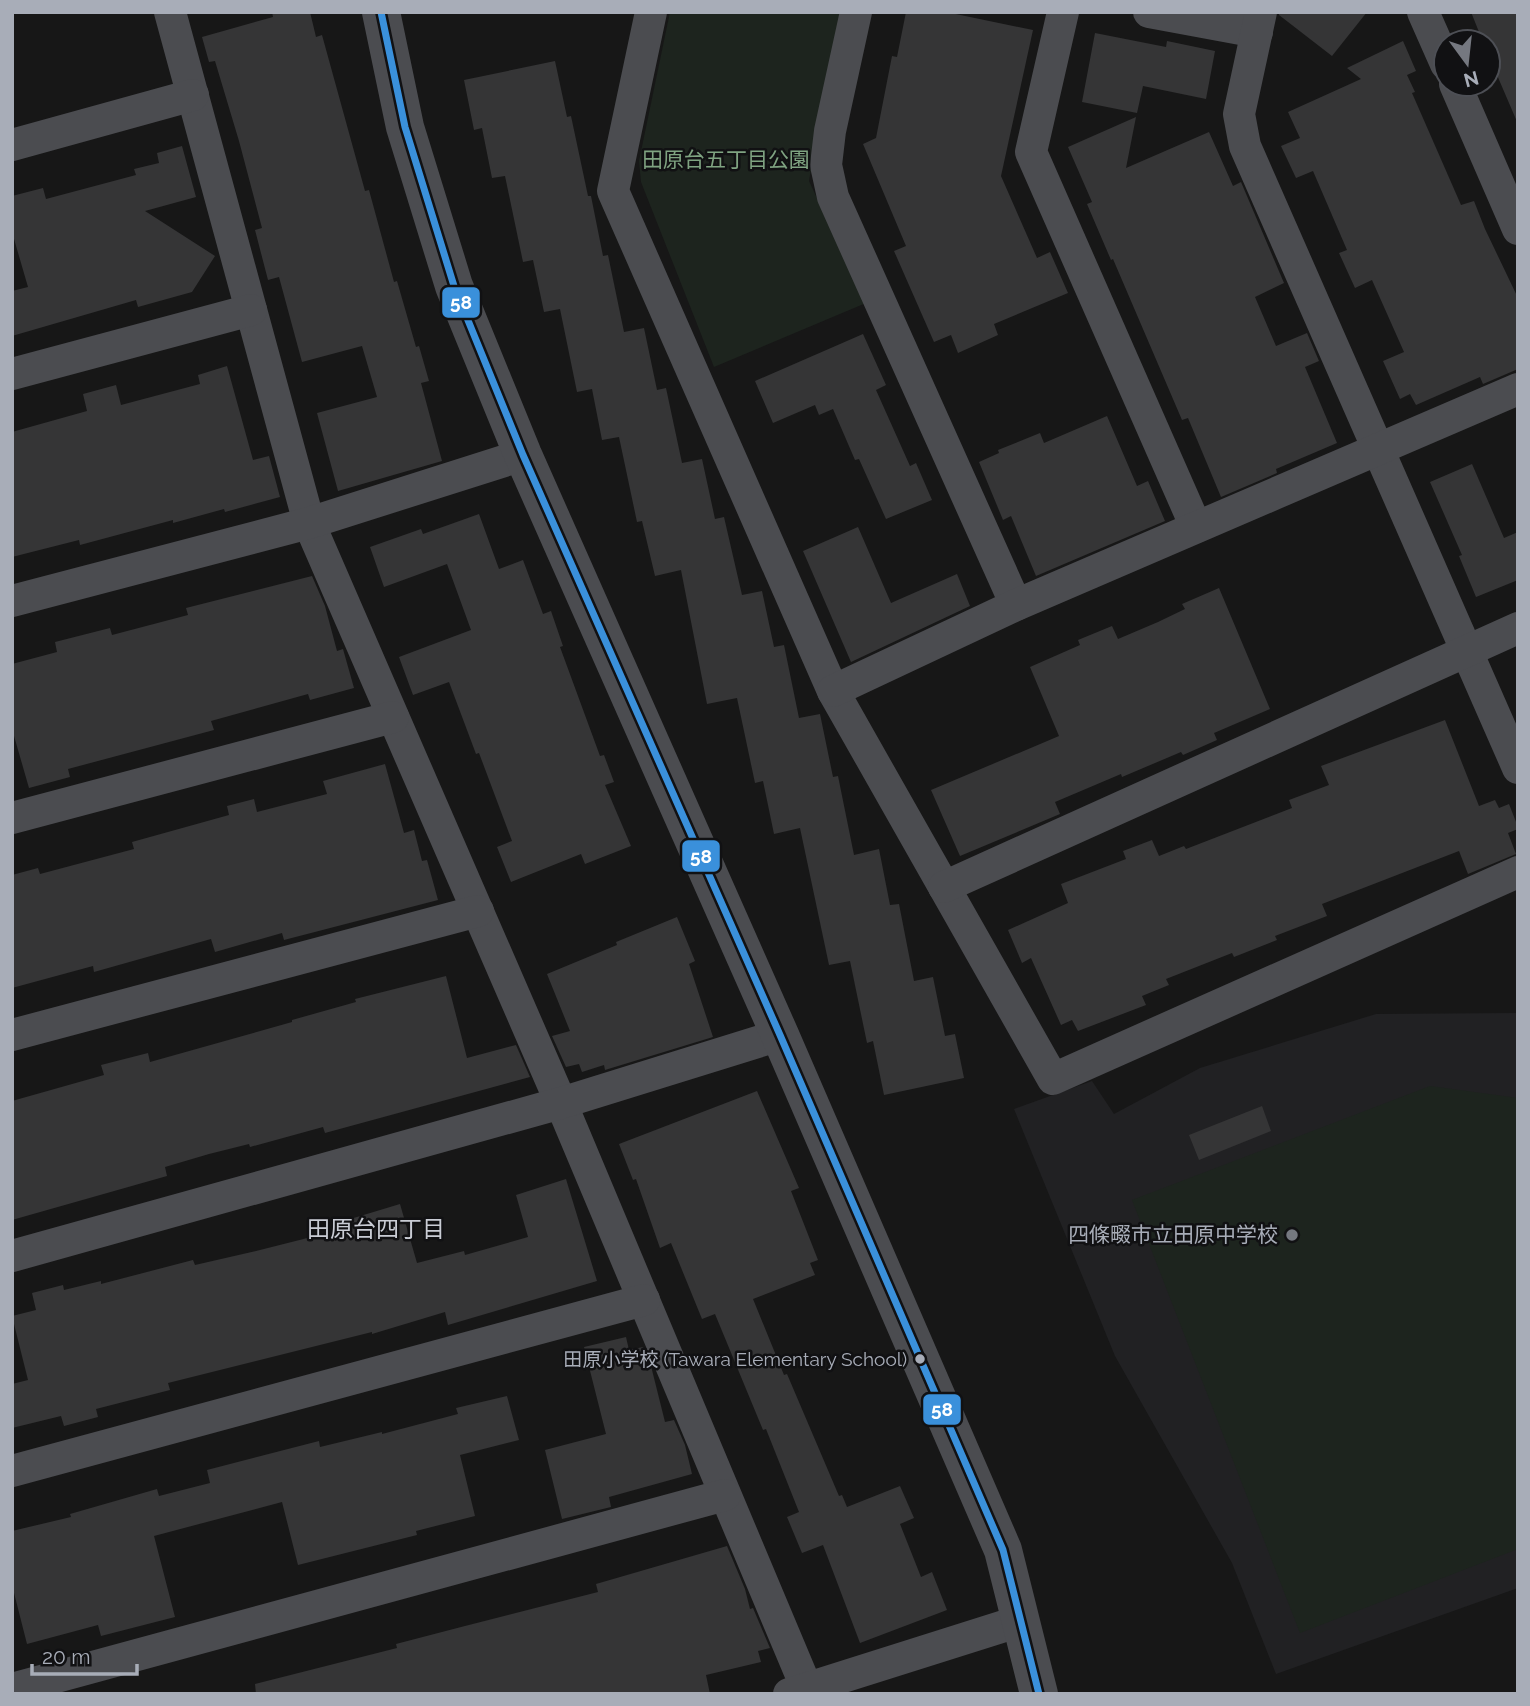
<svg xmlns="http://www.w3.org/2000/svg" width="1530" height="1706" font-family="Raleway,'Noto Sans JP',sans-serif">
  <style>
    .built { fill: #212123 }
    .green { fill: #1d241e }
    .building { fill: #353536 }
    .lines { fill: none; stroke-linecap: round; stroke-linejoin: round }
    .minor { stroke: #4b4c50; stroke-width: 32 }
    .tertiary { stroke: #4b4c50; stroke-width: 38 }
    .bus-1-casing { stroke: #111113; stroke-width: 12 }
    .bus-1 { stroke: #3a90db; stroke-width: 7 }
    .poi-dot { fill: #757880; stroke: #111113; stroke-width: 2.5 }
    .bus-dot { fill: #a8adb8; stroke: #111113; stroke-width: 2.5 }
    .labels { text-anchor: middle; stroke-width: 5; stroke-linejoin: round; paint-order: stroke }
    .bus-label { font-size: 19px; fill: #a8adb8; stroke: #111113; text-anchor: end }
    .park-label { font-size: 21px; fill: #7fa381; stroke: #111113 }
    .poi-label { font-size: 21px; fill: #a8adb8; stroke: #111113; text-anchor: end }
    .neighbourhood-label { font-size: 23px; fill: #c9ccd4; stroke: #111113 }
    .line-badge { stroke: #111113; stroke-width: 2.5 }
    .badge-label { font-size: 19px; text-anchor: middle; font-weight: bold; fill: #fff }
  </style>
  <rect width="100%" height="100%" fill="#171717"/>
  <path class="built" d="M1518,1013V1588L1276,1674L1232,1563L1115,1356L1014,1109L1092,1081L1114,1114L1200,1068L1376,1014Z"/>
  <g class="green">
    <path d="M670,12H842L820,114L809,181L866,303L714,367L641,182L639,161Z"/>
    <path d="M1430,1086L1518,1098V1549L1300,1633L1132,1200Z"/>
  </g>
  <g class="building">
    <path d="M272,12H310L316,37L322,35L365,191L369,190L394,282L397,281L416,347L419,346L429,381L421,383L442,461L338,491L317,413L377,397L362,346L302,362L279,277L268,280L255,230L262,228L239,141L215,61L209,62L202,37L273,17Z"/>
    <path d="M906,12H946L1033,30L1001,176L1037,258L1050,252L1068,293L994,324L998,335L958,353L951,335L934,342L894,251L906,246L863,144L876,138L892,56L897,57Z"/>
    <path d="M1279,12H1367L1332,56L1279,15Z"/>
    <path d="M1471,12H1518V124L1488,54V42H1483Z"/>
    <path d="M1095,33L1166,47L1167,41L1215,51L1206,99L1143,86L1137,113L1082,102Z"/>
    <path d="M1403,41L1416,71L1407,75L1415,92L1412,93L1461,205L1474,201L1485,229L1518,298V369L1483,384L1480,377L1416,405L1410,394L1400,399L1383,361L1404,352L1372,280L1355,288L1339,253L1347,250L1313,171L1296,178L1281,146L1300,138L1288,112L1361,79L1347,68Z"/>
    <path d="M555,61L567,117L571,116L588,196H591L603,256L608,255L624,332L644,328L657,390L666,388L682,463L702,459L715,519L724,517L742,595L762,591L774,647L784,645L799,718L820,714L833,777L838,776L854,855L879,849L890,905L899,904L914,981L933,977L945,1036L955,1034L964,1078L884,1095L873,1041L867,1043L850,961L829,965L800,828L774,834L763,781L755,783L737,698L707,704L681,570L655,576L642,521L637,522L619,437L602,440L592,389L577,392L560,309L544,312L533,260L523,262L505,176L492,178L482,128L474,130L464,80Z"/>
    <path d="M1136,117L1126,168L1209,132L1233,186L1241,182L1284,283L1255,297L1276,346L1307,333L1319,361L1305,367L1337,443L1276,469L1277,473L1221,497L1188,418L1182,420L1113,259L1111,260L1087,204L1092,202L1068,147Z"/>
    <path d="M182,146L196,197L145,211L215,256L192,292L138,307L136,300L12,336V291L28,287L12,232V196L43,188L46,199L136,175L134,169L159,163L157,153Z"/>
    <path d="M863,334L886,385L876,390L910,466L916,463L932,500L886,519L859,459L855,460L833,409L819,415L815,405L773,423L755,381Z"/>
    <path d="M227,366L253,460L269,456L280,497L225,512L224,509L173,523V520L80,545L79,540L12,557V432L87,411L83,394L116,385L121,405L200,384L198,375Z"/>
    <path d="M1107,416L1137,486L1148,481L1165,521L1036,576L1011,516L1003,520L979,462L999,453L998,450L1040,433L1044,443Z"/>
    <path d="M1472,464L1504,538L1518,532V580L1476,597L1459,556L1462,555L1430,482Z"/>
    <path d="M479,514L499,569L523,560L543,614L551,611L563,646L560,647L600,756L604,755L614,782L605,785L631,846L585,864L581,854L511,882L497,847L512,841L479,753L476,754L449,682L413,695L399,657L471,630L447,564L384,587L370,547L421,529L423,534Z"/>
    <path d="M858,527L891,603L957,574L970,606L851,662L803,551Z"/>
    <path d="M312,576L325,606L337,651L343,649L354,688L310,700L308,694L211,721L214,730L68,769L70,777L29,788L12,729V664L57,652L55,642L110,628L112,635L188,615L186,608Z"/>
    <path d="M1219,588L1270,709L1214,733L1217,740L1183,755L1181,752L1122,777L1121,774L1055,802L1060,814L960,856L931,790L1059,736L1030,667L1080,645L1078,640L1112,626L1118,639L1158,622L1185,609L1182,604Z"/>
    <path d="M1445,720L1479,806L1495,800L1499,808L1509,804L1518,827V829L1508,833L1516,854L1468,874L1459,851L1322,904L1327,916L1275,936L1277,940L1234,957L1232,953L1166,979L1169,985L1142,996L1146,1005L1078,1031L1072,1020L1061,1025L1031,958L1022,963L1008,930L1068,903L1061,884L1126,859L1123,851L1152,840L1159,856L1184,846L1186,849L1292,808L1289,800L1329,785L1321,766Z"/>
    <path d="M385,764L404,833L414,830L422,861L427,860L438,900L284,940L282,933L215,952L211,939L94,972L93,966L12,988V875L38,868L40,874L134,849L132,842L229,815L227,806L254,799L257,812L327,794L323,781Z"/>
    <path d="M677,917L695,961L689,964L713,1037L605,1070L604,1065L582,1072L579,1064L566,1067L552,1036L570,1031L547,974L617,945L616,942Z"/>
    <path d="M446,976L467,1058L516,1045L530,1077L325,1133L323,1127L250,1147L249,1144L209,1154L165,1167L167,1176L12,1220V1101L104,1075L101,1065L148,1053L150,1062L292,1022V1020L356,1002L355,999Z"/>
    <path d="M757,1091L799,1188L791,1191L818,1260L810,1263L815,1275L753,1299L784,1375L787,1374L839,1496L842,1495L847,1507L900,1486L914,1518L900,1524L921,1577L932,1572L947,1610L860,1643L823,1545L802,1553L787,1517L799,1512L766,1429L763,1430L715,1314L702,1319L671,1243L660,1248L636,1179L633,1180L619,1144Z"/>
    <path d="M1262,1106L1271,1131L1199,1160L1189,1135Z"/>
    <path d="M566,1179L597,1281L448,1325L445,1312L372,1334V1332L168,1383L170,1390L96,1409L98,1417L64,1426L61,1416L12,1428V1384L28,1380L12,1316L36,1310L32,1293L63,1285L64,1290L101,1281V1284L193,1260L195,1265L260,1250L339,1230L337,1223L400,1204L417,1263L464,1251L465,1255L528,1237L516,1195Z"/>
    <path d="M626,1337L629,1350L643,1347L650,1362L665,1422L674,1420L685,1445L692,1474L609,1497L611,1507L562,1519L545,1450L606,1434L584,1347Z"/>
    <path d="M507,1396L519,1440L460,1455L475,1516L416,1531L417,1535L298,1565L282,1502L154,1536L175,1617L101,1636L98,1625L27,1644L12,1585V1531L71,1517L70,1514L157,1489L159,1496L210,1483L207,1470L319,1441L320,1447L382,1432V1434L458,1414L456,1408Z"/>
    <path d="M727,1546L745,1589L750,1609L753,1608L770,1648L758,1651L761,1662L706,1675L710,1694H256L255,1684L397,1648L396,1644L465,1626L598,1592L596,1584Z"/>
  </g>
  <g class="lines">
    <g class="minor">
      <path d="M170,12L309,523L561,1103L807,1689"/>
      <path d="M651,12L613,191L833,691L1053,1079L1518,872"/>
      <path d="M856,12L830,131L826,165L833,197L1016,605"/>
      <path d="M1063,12L1031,152L1196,527"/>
      <path d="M1149,12L1257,32"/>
      <path d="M1261,12L1239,114L1245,146L1518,768"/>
      <path d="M1423,12L1446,64"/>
      <path d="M1455,84L1518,229"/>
      <path d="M12,145L193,95"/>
      <path d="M12,374L251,310"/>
      <path d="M12,601L309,523L523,455"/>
      <path d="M833,691L1016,605L1518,389"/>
      <path d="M12,818L393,717"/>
      <path d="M944,887L1518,628"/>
      <path d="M12,1035L478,911"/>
      <path d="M12,1256L561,1103L780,1035"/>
      <path d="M12,1471L644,1300"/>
      <path d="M12,1689L725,1495"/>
      <path d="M789,1694L1020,1621"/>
    </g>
    <path class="tertiary" d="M381,12L405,127L454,286L523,455L780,1035L1003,1550L1039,1694"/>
    <defs>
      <path id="bus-1" d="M381,12L405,127L454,286L523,455L780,1035L1003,1550L1039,1694"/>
    </defs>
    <use href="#bus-1" class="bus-1-casing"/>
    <use href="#bus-1" class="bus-1"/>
  </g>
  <circle class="poi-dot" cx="1292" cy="1235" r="7"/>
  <circle class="bus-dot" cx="920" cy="1359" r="6"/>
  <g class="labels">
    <g class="bus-label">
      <text x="907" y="1366">田原小学校 (Tawara Elementary School)</text>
    </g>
    <g class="park-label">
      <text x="726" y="167">田原台五丁目公園</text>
    </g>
    <g class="poi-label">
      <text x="1278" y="1242">四條畷市立田原中学校</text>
    </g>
    <g class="neighbourhood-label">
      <text x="376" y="1237">田原台四丁目</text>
    </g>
  </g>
  <g class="line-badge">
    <rect x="441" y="286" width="40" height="33" rx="7" fill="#3a90db"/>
    <rect x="681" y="839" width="40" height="34" rx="7" fill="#3a90db"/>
    <rect x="922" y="1393" width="40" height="33" rx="7" fill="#3a90db"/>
  </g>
  <g class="badge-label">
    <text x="461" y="309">58</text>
    <text x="701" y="863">58</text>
    <text x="942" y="1416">58</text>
  </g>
  <rect width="1530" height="1706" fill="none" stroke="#a8adb8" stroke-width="28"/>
  <g transform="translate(1467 63) rotate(165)"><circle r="33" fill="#111113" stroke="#4d4f55" stroke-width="2"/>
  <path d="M0-5L12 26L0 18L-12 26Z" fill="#757880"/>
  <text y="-10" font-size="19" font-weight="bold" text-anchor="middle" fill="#a8adb8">N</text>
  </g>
  <path d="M32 1664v10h105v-10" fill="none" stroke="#a8adb8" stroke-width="3.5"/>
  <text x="42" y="1664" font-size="21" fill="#a8adb8" stroke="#111113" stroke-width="5" paint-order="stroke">20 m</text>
</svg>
